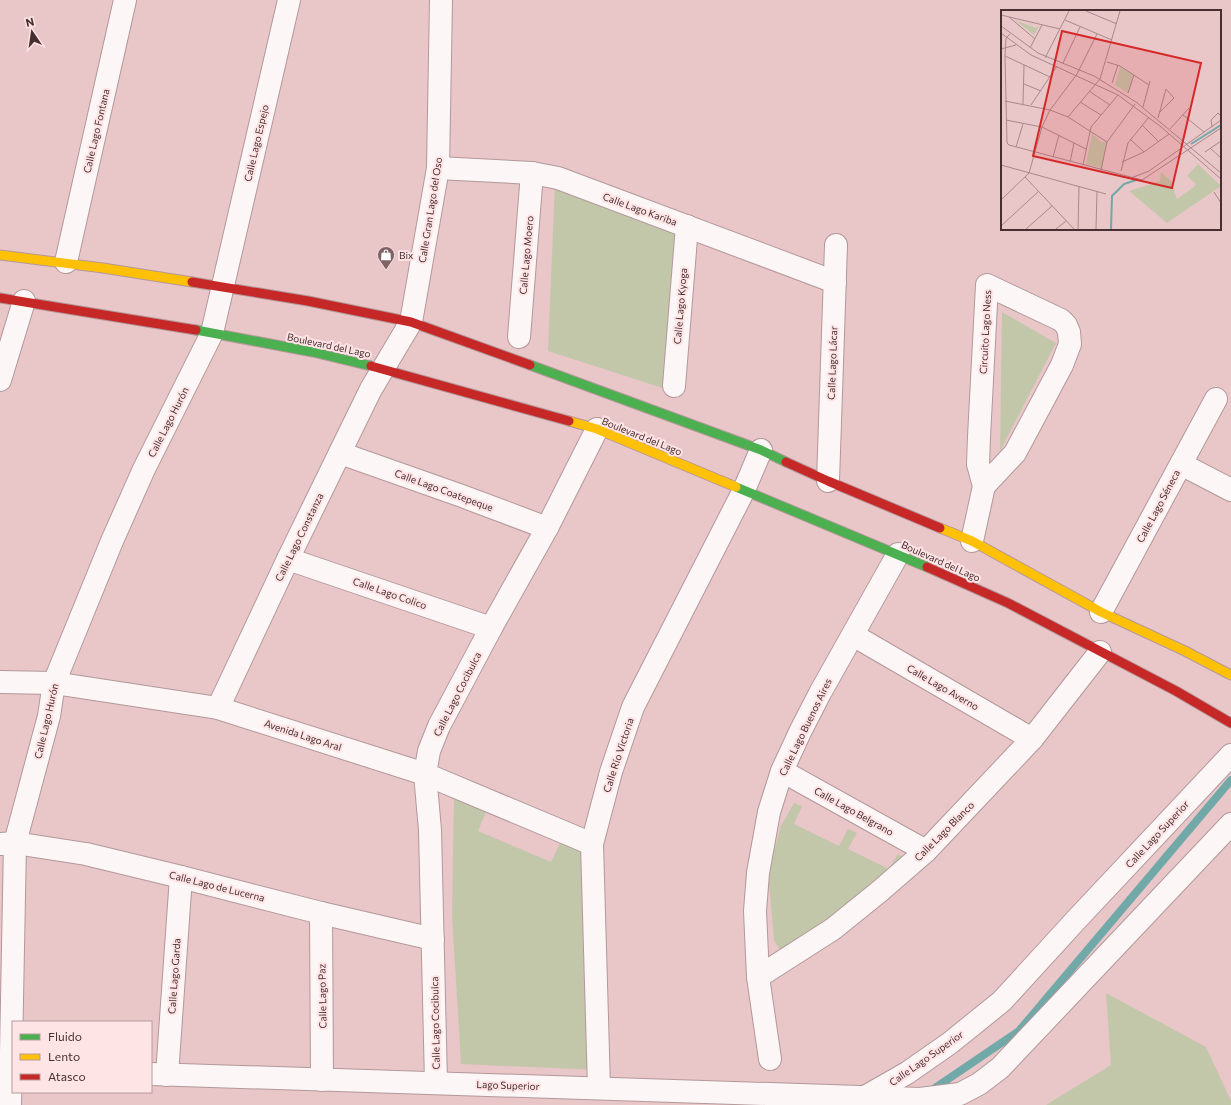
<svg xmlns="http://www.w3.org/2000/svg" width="1231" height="1105" font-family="Commissioner,sans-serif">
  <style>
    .green { fill: #c3c7aa }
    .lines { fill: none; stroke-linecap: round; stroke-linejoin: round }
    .stream { stroke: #71a8a8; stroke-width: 8 }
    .street-casing { stroke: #b3989a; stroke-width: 24 }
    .fast-casing { stroke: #b3989a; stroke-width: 11 }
    .slow-casing { stroke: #b3989a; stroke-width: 11 }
    .jam-casing { stroke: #b3989a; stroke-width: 11 }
    .street { stroke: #fcf6f7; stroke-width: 22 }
    .fast { stroke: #4caf50; stroke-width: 9 }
    .slow { stroke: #ffc107; stroke-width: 9 }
    .jam { stroke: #c62828; stroke-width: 9 }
    .labels { text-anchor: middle; stroke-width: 4; stroke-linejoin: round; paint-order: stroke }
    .street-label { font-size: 10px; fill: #472e30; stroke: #ffe4e5 }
    .poi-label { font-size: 10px; fill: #472e30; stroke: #ffe4e5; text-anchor: start }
    .inset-river { fill: none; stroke: #71a8a8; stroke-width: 2 }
    .inset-road { fill: none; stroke: #a8898b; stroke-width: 1 }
    .view { fill: #d62828; fill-opacity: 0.15; stroke: #d62828; stroke-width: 2 }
    .inset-edge { fill: none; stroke: #472e30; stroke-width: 2 }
  </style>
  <rect width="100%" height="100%" fill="#e9c6c8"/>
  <g class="green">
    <path d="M555,183L680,228L678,393L548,351Z"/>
    <path d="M1002,312L1056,343L1000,451Z"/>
    <path d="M454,796L488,807L478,831L551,862L562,839L585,852L598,1070L461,1064L452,916Z"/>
    <path d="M794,803L802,806L794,824L839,846L848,829L857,833L848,849L889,869L898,854L905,859L874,891L780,950L774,940L768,872L781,826Z"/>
    <path d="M1106,993L1206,1047L1231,1101V1105H1046L1111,1065Z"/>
  </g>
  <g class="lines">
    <path class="stream" d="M929,1092L1019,1031L1231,780"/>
    <defs>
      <g id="street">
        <path d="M438,168L532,173L558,178L835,282"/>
        <path d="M66,262L125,0"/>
        <path d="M519,337L532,173"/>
        <path d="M0,380L24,301"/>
        <path d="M674,386L687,226"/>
        <path d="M340,453L462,496L547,528"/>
        <path d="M1181,464L1231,490"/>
        <path d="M828,481L836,245"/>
        <path d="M972,541L984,486L978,464L979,437L987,285L1061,320L1066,325L1069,332L1070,344L1062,365L1015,453L984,486"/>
        <path d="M288,559L491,628"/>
        <path d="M1101,612L1216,399"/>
        <path d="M853,635L1032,739"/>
        <path d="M0,682L54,683L218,708L425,774L592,844"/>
        <path d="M218,708L288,559L371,389L411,322L438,168L441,0"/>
        <path d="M782,771L926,851"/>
        <path d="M1,844L15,843L86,854L181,877L321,913L433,939"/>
        <path d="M321,913L322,1080"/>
        <path d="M758,977L833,929L880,891L926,851L1032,739L1100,652"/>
        <path d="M770,1059L758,977L755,911L758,873L769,812L782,771L800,732L820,693L898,554"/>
        <path d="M151,1074L920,1099L960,1094L979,1084L1000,1068L1231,824"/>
        <path d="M167,1075L181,877"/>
        <path d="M436,1083L430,830L425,774L429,751L439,726L491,628L547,528L597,429"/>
        <path d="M599,1088L592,844L611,772L633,707L744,490L761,450"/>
        <path d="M865,1097L907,1073L950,1043L1002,1001L1076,920L1231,755"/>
        <path d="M10,1105L15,843L49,716L54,683L112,541L144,469L212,333L289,0"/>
      </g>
      <g id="fast">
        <path d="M196,330L313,352L371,366"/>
        <path d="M530,365L761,450L786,462"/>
        <path d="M736,487L927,567"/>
      </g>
      <g id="slow">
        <path d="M0,255L103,268L192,282"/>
        <path d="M569,421L597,429L736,487"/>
        <path d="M940,528L972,541L1101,612L1185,651L1231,675"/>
      </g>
      <g id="jam">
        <path d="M192,282L308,301L411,322L530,365"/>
        <path d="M0,298L196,330"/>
        <path d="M371,366L569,421"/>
        <path d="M786,462L828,481L940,528"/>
        <path d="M927,567L1008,603L1176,691L1231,723"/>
      </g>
    </defs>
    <use href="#street" class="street-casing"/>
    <use href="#fast" class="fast-casing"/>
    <use href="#slow" class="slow-casing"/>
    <use href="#jam" class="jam-casing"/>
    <use href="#street" class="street"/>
    <use href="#fast" class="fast"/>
    <use href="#slow" class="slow"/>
    <use href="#jam" class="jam"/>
  </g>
  <defs>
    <symbol id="shop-pin" viewBox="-11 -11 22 30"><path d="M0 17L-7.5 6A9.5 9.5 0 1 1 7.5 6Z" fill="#806365" stroke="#ffe4e5"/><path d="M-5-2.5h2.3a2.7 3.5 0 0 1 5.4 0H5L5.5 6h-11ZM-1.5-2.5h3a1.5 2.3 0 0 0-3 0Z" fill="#fff"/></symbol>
  </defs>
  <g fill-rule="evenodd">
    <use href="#shop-pin" x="376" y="245" width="20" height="27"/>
  </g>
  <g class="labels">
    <g class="street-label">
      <text transform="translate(96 131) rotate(-77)" y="4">Calle Lago Fontana</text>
      <text transform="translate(256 143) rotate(-77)" y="4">Calle Lago Espejo</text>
      <text transform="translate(640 209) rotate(20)" y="4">Calle Lago Kariba</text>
      <text transform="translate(430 210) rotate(-81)" y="4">Calle Gran Lago del Oso</text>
      <text transform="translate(526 255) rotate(-85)" y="4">Calle Lago Moero</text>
      <text transform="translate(680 306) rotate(-85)" y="4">Calle Lago Kyoga</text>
      <text transform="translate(985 332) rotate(-87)" y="4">Circuito Lago Ness</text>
      <text transform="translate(329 345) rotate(12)" y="4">Boulevard del Lago</text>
      <text transform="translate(832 363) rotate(-88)" y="4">Calle Lago Lácar</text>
      <text transform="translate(168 422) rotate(-63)" y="4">Calle Lago Hurón</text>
      <text transform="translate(642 436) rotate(22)" y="4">Boulevard del Lago</text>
      <text transform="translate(444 490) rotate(20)" y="4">Calle Lago Coatepeque</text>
      <text transform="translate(1158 506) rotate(-62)" y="4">Calle Lago Séneca</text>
      <text transform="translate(299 537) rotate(-64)" y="4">Calle Lago Constanza</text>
      <text transform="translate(941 561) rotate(24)" y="4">Boulevard del Lago</text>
      <text transform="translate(390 593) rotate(19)" y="4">Calle Lago Colico</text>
      <text transform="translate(943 687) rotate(30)" y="4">Calle Lago Averno</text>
      <text transform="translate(457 694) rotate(-63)" y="4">Calle Lago Cocibulca</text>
      <text transform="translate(46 721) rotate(-77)" y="4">Calle Lago Hurón</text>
      <text transform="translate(805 727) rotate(-64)" y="4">Calle Lago Buenos Aires</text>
      <text transform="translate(303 735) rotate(18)" y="4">Avenida Lago Aral</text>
      <text transform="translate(618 755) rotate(-72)" y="4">Calle Río Victoria</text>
      <text transform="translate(854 811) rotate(29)" y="4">Calle Lago Belgrano</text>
      <text transform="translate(944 831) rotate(-45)" y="4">Calle Lago Blanco</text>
      <text transform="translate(1157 834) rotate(-47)" y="4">Calle Lago Superior</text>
      <text transform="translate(217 886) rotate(14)" y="4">Calle Lago de Lucerna</text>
      <text transform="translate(174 976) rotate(-86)" y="4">Calle Lago Garda</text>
      <text transform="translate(322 996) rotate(-91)" y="4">Calle Lago Paz</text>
      <text transform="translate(435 1023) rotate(-91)" y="4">Calle Lago Cocibulca</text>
      <text transform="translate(926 1058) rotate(-35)" y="4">Calle Lago Superior</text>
      <text transform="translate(508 1085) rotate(2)" y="4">Lago Superior</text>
    </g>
    <g class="poi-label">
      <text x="399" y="259">Bix</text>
    </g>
  </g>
  <g transform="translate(1001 10)">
    <rect width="220" height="220" fill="#e9c6c8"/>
    <path d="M14,10L35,18L38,16L33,25ZM119,57L132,65L127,83L114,75ZM91,123L101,133L103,131L105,133L101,158L85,154ZM197,154L220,176L166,213L128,181L159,171L160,162L170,171L176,189L194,176L195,174L186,166Z" fill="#c3c7aa"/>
    <path class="inset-river" d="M190,134L220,115M110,219L111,186L123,174L135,170"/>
    <path class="inset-road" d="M85,1L116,14M0,5L59,19M8,7L34,29M64,10L111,30M0,16L37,43L93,66L135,92L220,163M0,23L30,45L117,85L159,116L220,169M9,24L5,28L4,46L6,133L8,135L141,170L220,118M29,38L41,15M0,39L15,35M4,46L49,67M44,48L68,1M106,52L119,56L148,75M62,53L79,17M111,73L117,55M23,74L40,81M88,81L109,95M127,83L133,65M4,91L49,100L67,107L106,132M79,92L100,105M22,94L23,55M30,95L56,56M142,97L149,71M182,105L203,122M67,107L99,69L119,1M157,108L165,79L173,88L159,102M5,110L41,117L85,139M141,115L158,132M211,117L210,110L217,103L220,106M169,119L188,98M129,129L143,142M15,137L22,114M209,138L220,148M204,142L220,131M52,147L58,125M69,152L73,133M121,152L143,142L168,124M0,155L105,184M82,155L90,117L117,85M100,160L106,132L134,94M120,161L127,133L148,107M24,167L73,219M130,168L148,161L220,110M213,182L220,193M0,190L28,163L41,117L49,100L76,64L96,24M0,216L38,181M25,219L51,196M55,219L65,211M77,219L78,176M95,219L96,181"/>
    <path class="view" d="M61,21L200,53L171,178L32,146Z"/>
    <rect width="220" height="220" class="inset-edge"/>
  </g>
  <rect x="12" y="1021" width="140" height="72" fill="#ffe4e5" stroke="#b59b9d"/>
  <rect x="20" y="1034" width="20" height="6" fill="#4caf50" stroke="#b59b9d"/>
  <text x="48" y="1041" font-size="12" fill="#472e30">Fluido</text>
  <rect x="20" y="1054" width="20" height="6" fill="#ffc107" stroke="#b59b9d"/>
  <text x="48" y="1061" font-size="12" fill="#472e30">Lento</text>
  <rect x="20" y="1074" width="20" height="6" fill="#c62828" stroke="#b59b9d"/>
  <text x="48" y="1081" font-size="12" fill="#472e30">Atasco</text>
  <g transform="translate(32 32) rotate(347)" stroke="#ffe4e5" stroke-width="3" paint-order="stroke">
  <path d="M0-3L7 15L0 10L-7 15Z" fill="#472e30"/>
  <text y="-6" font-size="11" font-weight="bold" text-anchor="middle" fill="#472e30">N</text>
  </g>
</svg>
